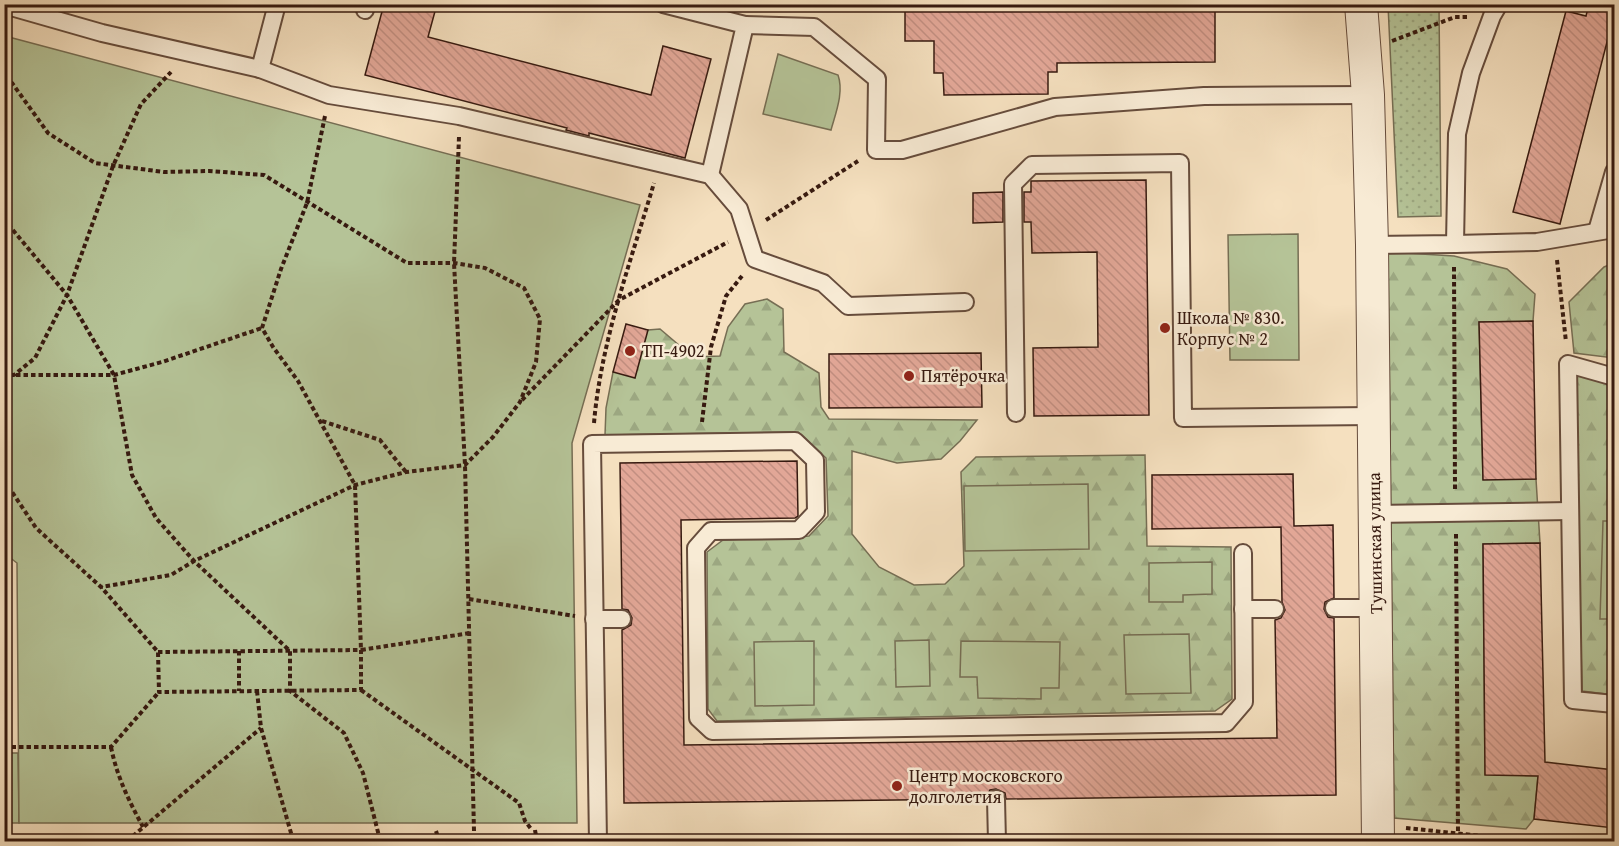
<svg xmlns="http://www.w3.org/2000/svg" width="1619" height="846" font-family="'Gentium Book Plus',serif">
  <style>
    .grass { fill: url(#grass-dots); stroke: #766e54; stroke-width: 1.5 }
    .forest { fill: url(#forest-firs); stroke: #766e54; stroke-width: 1.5 }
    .green { fill: #b5c397; stroke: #766e54; stroke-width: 1.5 }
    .building { fill: url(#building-back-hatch); stroke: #371a10; stroke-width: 1.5 }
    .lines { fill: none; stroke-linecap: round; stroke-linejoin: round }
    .lane-casing { stroke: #664c3c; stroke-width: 20 }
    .street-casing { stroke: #664c3c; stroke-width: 34 }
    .path { stroke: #371a10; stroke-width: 4; stroke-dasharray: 4.5 3; stroke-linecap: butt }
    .lane { stroke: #f8ebd5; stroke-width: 16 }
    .street { stroke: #f8ebd5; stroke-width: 32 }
    .poi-dot { fill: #8f2418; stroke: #f8ebd5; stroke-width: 2 }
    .labels { text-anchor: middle; stroke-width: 5; stroke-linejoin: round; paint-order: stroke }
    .poi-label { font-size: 18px; fill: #371a10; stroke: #f8ebd5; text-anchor: start }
    .street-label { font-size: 18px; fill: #371a10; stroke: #f8ebd5 }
  </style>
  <defs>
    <pattern id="grass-dots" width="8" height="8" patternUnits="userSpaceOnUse" patternTransform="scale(1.5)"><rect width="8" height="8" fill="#b5c397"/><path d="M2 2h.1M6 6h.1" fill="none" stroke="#9ca781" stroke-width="1.8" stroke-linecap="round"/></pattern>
    <pattern id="forest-firs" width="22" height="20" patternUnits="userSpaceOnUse" patternTransform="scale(1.5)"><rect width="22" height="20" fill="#b5c397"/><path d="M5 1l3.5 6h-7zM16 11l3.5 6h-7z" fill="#9ca781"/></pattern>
    <pattern id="building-back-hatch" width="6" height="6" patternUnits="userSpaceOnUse" patternTransform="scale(1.5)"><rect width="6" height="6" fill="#e2a797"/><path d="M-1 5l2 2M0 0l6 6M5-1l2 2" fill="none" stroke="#c28f81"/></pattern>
  </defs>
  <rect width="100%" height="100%" fill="#f5e0bf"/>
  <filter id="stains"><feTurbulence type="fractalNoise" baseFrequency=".00333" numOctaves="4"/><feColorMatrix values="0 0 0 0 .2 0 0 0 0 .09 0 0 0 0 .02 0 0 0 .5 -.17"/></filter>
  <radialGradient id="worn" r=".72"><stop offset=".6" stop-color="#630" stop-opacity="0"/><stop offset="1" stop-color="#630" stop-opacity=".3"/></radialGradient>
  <path class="grass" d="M1388,5H1439L1441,216L1398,217Z"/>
  <g class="forest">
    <path d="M1388,252L1454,256L1507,269L1535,294L1533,321L1479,322L1483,479H1536L1540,543L1483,544L1485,774L1538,776L1534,819L1526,829L1394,818Z"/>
    <path d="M1614,263V358L1574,353L1569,302L1604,267Z"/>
    <path d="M767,299L783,309L784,352L819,373L821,407L829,419L977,420L960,441L941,459L897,463L852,451V534L879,567L914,585L945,584L964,566L961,472L976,457L1145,455L1147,546L1231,547L1232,699L1215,711L717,721L708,709L707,552L723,540L809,536L828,516L826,458L798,432L605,435L606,408L613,372L648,330L660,329L693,357L720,356L728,327L745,304Z"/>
    <path d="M1575,372L1614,383V695L1582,691Z"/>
    <path d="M5,753H18L19,823H5Z"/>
  </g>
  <g class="green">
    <path d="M5,36L640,205L572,443L577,823H19L17,563L4,553Z"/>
    <path d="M778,54L838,75C844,92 836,112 831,130L763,114Z"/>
    <path d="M1298,234L1299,360H1230L1228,235Z"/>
    <path d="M1088,484L1089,549L965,551L964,486Z"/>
    <path d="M1603,521H1614V619H1600Z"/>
    <path d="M1212,562V594L1183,595V602H1149V563Z"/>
    <path d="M1189,634L1191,693L1126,694L1124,635Z"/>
    <path d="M929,640L930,686L896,687L895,641Z"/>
    <path d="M814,641V705L755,706L754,642Z"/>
    <path d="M961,641L1060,642L1059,688H1041V699L978,698L977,677H960Z"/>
  </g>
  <g class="building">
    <path d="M384,4H437L428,37L651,95L663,46L711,59L685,158L589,133V136L566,130L567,128L365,75Z"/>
    <path d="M905,4H1215V62L1057,63V72H1048V94L944,95L943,73H934V41H905Z"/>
    <path d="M1589,4H1614V15L1560,224L1513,212L1566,11L1586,16Z"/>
    <path d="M1146,180L1149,415L1034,416L1033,348L1098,347L1097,252L1032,253L1031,222H1024V192H1031V181Z"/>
    <path d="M1003,192V222L973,223V193Z"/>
    <path d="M1533,321L1536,479L1483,480L1479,322Z"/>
    <path d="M626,324L648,330L635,378L613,372Z"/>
    <path d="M981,353L982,407L829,408V354Z"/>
    <path d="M797,461L798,516L795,518L681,520L684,745L1277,738L1275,620L1281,618L1285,610L1282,602L1281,527L1152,529V475L1293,474L1294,526L1333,525L1334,598L1325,602L1324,609L1328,617L1334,618L1336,795L1006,799L1005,793L996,789L990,790L986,799L624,803L622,630L631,625L632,618L628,610L622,609L620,463Z"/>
    <path d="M1540,543L1545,762L1614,770V828L1534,819L1538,776L1485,775L1483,544Z"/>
  </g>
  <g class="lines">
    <defs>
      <g id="lane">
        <path d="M663,4L745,25L710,175"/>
        <path d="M4,5L102,33L260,69L329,95L459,116L710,175L739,209L755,259L823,283L848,306L965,302"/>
        <path d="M365,10L366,4"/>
        <path d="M745,25L814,27L877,79L876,150H902L1055,107L1204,96L1368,95"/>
        <path d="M260,69L277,4"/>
        <path d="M1597,231L1614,172"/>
        <path d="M1455,244L1537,242L1614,229"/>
        <path d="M1372,245L1455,244L1457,134L1471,73L1492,16L1499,4"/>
        <path d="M1614,377L1568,364L1573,700L1614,704"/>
        <path d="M1016,413L1013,184L1032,165L1180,163L1183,418L1373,416"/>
        <path d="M1374,514L1570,511"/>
        <path d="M1334,608H1376"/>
        <path d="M1243,609H1275"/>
        <path d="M594,619H622"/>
        <path d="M996,799L997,842"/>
        <path d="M598,842L592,444L795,441L815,460L816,512L799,530L711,531L696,548L698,718L712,731L1226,723L1244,702L1243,553"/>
      </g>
      <path id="street" d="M1361,4L1368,95L1372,245L1378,842"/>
    </defs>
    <use href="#lane" class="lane-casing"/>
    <use href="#street" class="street-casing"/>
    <g class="path">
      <path d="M1392,41L1455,17H1467"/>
      <path d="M4,79L12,83L48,133L95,163L164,172L209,171L264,175L407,263H454L485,268L524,288L540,319L536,362L520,402L493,437L465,465L406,472L355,485L194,561L171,575L101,587"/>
      <path d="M325,116L307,203L281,269L262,328L273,347L298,381L355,485L361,650L470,633"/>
      <path d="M459,137L454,263L465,465L474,831"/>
      <path d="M4,218L7,223L67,295L114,375L132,475L156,518L194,561L290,651V691L344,733L363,773L380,840"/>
      <path d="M766,220L858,161"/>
      <path d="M1557,260L1566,342"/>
      <path d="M1454,267L1455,490"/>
      <path d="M4,375H14L35,358L67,295L113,166L141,104L171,72"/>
      <path d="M16,375H114L162,362L262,328"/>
      <path d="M522,400L619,300L728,242"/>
      <path d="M322,421L380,440L406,472"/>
      <path d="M702,422L711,347L726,296L742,276"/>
      <path d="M594,423C601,341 631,261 654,183"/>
      <path d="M4,480L36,528L101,587L158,652L159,692L361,690V650L158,652"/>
      <path d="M1456,534L1458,833"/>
      <path d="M469,599L575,616"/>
      <path d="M239,651V691"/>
      <path d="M361,690L519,803L525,821L532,830"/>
      <path d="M257,691L261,728L293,840"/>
      <path d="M4,747H111L159,692"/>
      <path d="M111,747C117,777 129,801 143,827"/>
      <path d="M1406,828L1538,842"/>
      <path d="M535,830L536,836"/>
      <path d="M436,831L438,837"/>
      <path d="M127,841L261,728"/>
    </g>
    <use href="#lane" class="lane"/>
    <use href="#street" class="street"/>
  </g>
  <g class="poi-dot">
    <circle cx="1165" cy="328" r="6"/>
    <circle cx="630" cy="351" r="6"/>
    <circle cx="909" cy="376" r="6"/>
    <circle cx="897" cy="786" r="6"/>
  </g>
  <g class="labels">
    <g class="poi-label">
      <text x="1177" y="324">Школа № 830.<tspan x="1177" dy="21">Корпус № 2</tspan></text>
      <text x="642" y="357">ТП-4902</text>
      <text x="921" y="382">Пятёрочка</text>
      <text x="909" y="782">Центр московского<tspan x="909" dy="21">долголетия</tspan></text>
    </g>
    <g class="street-label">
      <text transform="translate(1375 543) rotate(-91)" y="6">Тушинская улица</text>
    </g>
  </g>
  <rect width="1619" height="846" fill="none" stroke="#f5e0bf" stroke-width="24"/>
  <rect x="6" y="6" width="1607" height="834" fill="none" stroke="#371a10" stroke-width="3"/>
  <rect x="12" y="12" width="1595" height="822" fill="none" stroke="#371a10" stroke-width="1.5"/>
  <rect width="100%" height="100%" filter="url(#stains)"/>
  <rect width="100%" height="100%" fill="url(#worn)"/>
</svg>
